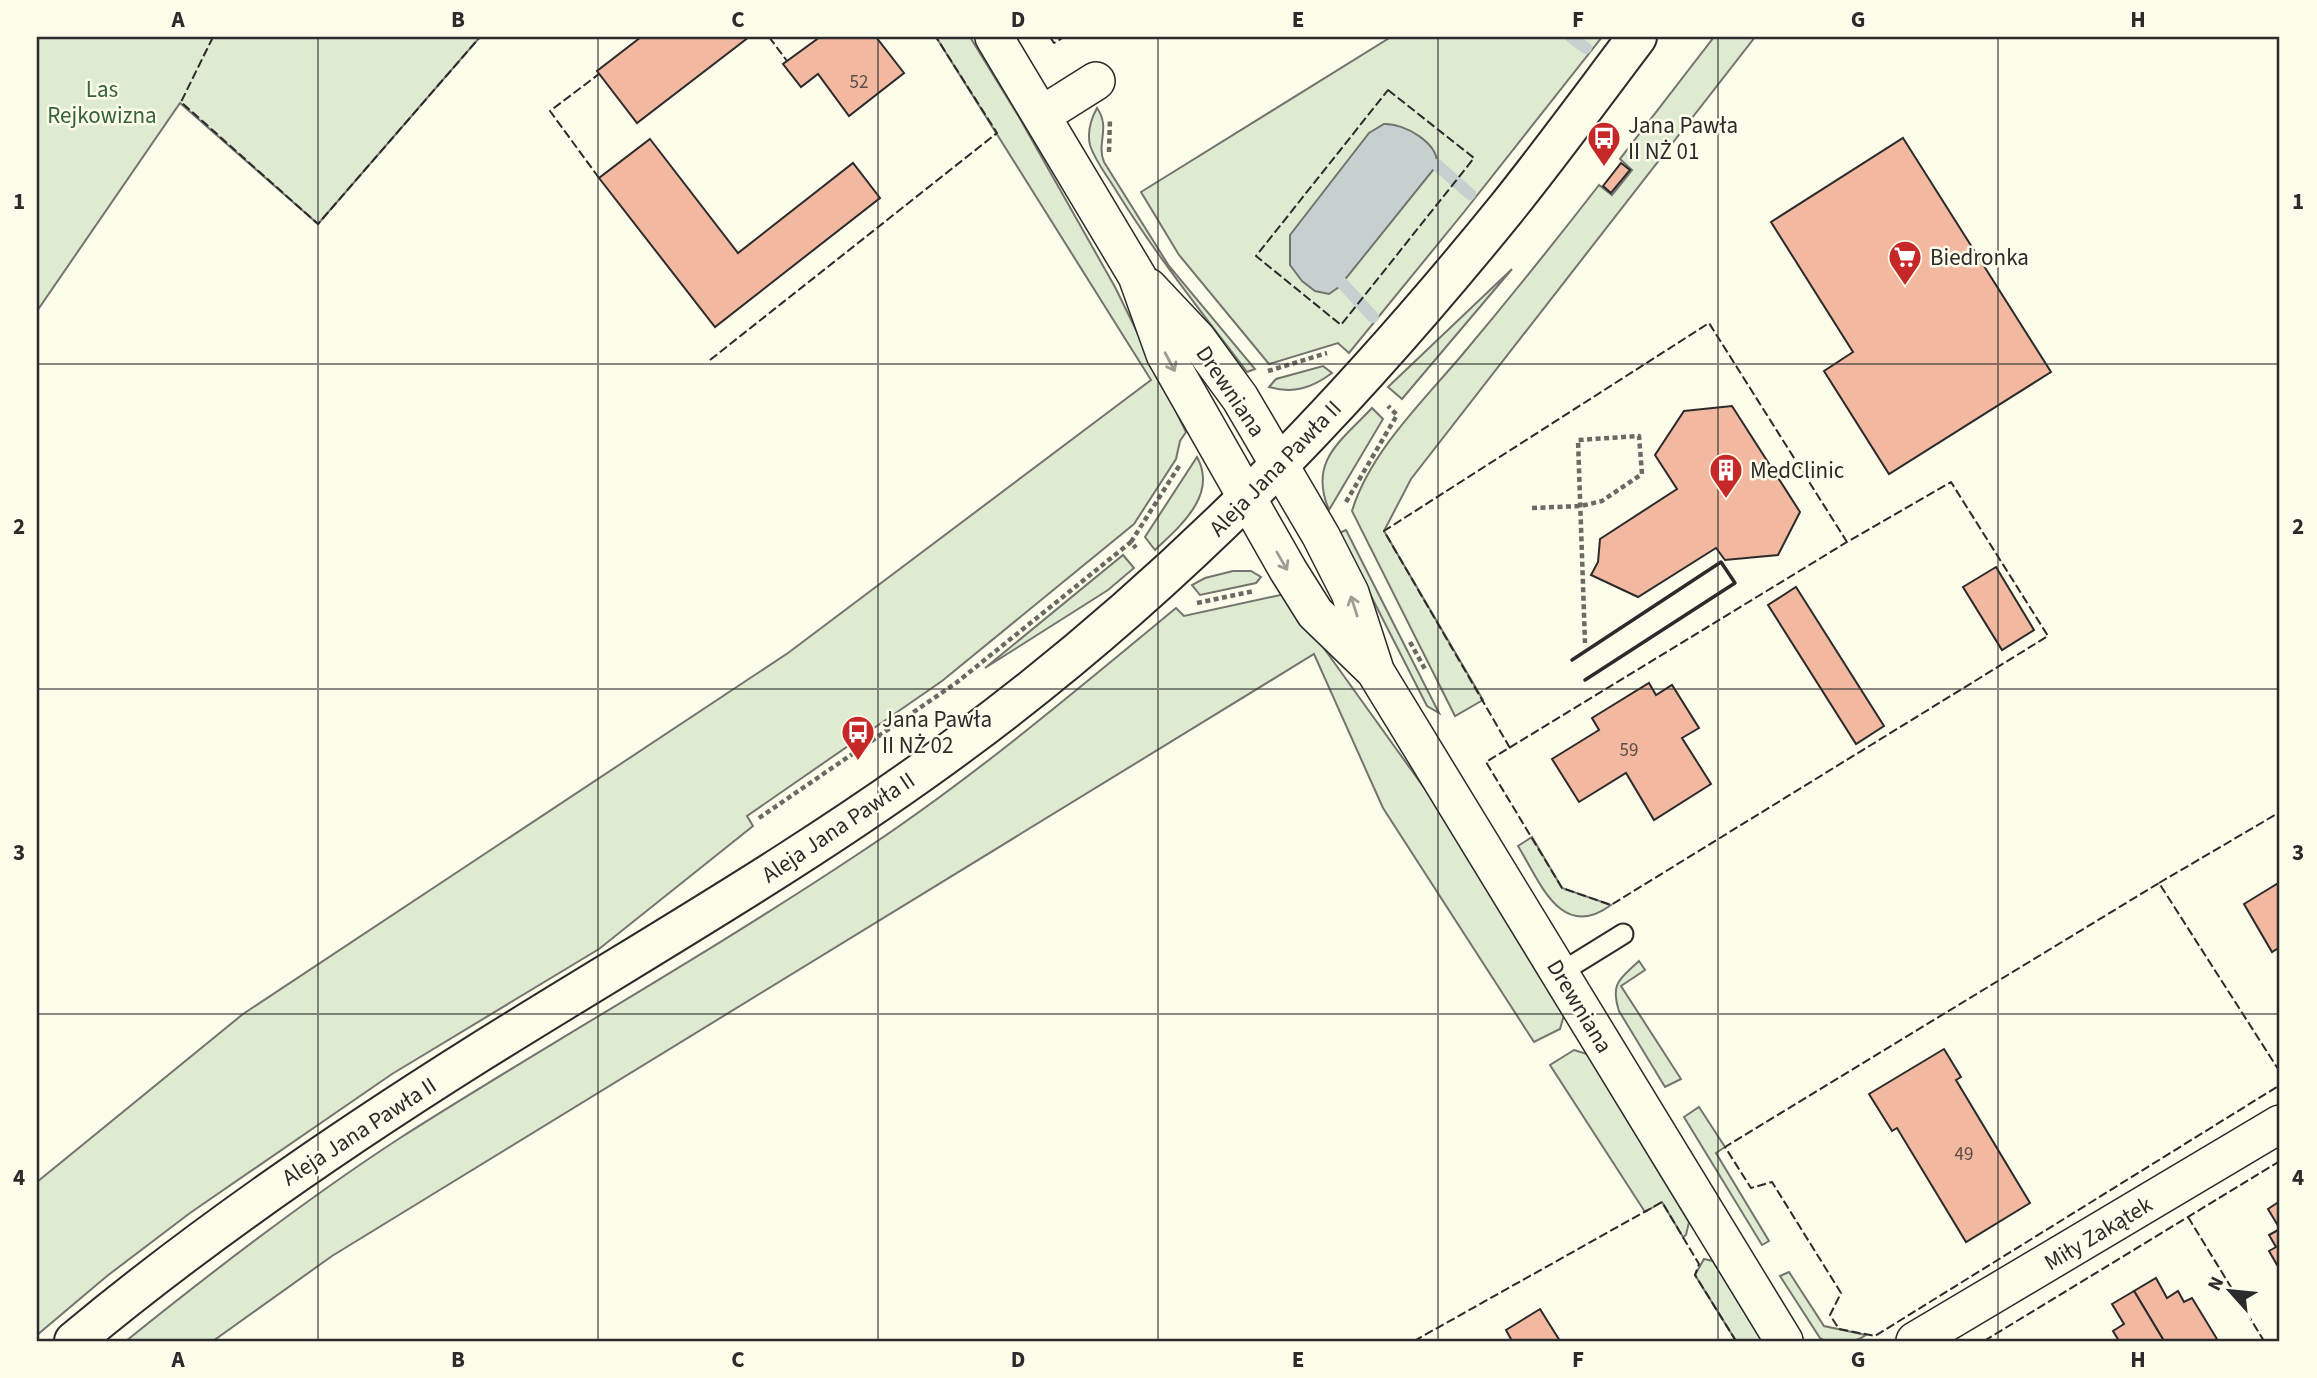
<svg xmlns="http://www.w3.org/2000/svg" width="2317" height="1378" font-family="'Source Sans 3',sans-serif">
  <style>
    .green { fill: #deebd1; stroke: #74746e; stroke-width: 2 }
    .water { fill: #c7d0d0; stroke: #74746e; stroke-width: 2 }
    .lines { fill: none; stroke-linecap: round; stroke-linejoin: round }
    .stream { stroke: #c7d0d0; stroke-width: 12 }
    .building { fill: #f2b8a0; stroke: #2b2b2b; stroke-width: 2 }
    .service-casing { stroke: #2b2b2b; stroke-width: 23 }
    .minor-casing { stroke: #2b2b2b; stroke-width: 40 }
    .tertiary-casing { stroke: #2b2b2b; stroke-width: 42 }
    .path { stroke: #6a6964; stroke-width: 4.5; stroke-dasharray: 5 3.5; stroke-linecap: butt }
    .service { stroke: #fdfbea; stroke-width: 19 }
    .minor { stroke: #fdfbea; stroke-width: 37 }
    .tertiary { stroke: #fdfbea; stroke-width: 38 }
    .fence { stroke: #2b2b2b; stroke-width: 2; stroke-dasharray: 9 3.5; stroke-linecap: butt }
    .wall { stroke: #2b2b2b; stroke-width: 3.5 }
    .oneway { stroke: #9e9d94 }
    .grid { fill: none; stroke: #2b2b2b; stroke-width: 2; stroke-opacity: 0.55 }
    .labels { text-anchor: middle; stroke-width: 5; stroke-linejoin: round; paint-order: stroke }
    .number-label { font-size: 19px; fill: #5d4e48 }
    .park-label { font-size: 23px; fill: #34623c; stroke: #fdfbea }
    .poi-label { font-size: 23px; fill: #2b2b2b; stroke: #fdfbea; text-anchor: start }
    .street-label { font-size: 23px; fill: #2b2b2b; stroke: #fdfbea }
    .neatline { fill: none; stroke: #2b2b2b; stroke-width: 2.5 }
    .grid-label { font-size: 23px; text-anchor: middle; font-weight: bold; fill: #2b2b2b }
  </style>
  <rect width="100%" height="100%" fill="#fdfbea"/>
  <g class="green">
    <path d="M37,37H480L318,224L180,103L37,311Z"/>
    <path d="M936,37H970L1019,117L1115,287L1186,432L1180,441L1176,459L1134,524L942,681L747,816L753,826L599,949L392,1074L190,1213L107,1276L37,1335V1182L243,1014L788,653L1151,380Z"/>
    <path d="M1391,37H1602L1464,212L1349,353L1338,343L1269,364L1179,255L1141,192Z"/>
    <path d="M1714,37H1755L1411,479L1384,531L1483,700L1455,716L1352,511C1370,452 1423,401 1462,355C1509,299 1554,243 1599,185L1612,195L1632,170L1620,159Z"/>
    <path d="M1097,108C1111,128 1096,143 1104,162L1169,266L1255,369L1247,372C1202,313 1156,255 1117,192C1108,177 1095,161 1090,145C1087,132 1091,119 1097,108Z"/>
    <path d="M1512,269L1402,399L1388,387Z"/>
    <path d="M1323,366L1332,373C1312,388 1293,394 1269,387L1276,379Z"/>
    <path d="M1372,408L1383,419L1329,510C1308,461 1341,441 1372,408Z"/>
    <path d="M1197,457C1218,495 1180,526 1155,550L1145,537Z"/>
    <path d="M1346,530L1439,713L1427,706L1339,533Z"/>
    <path d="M1123,555L1134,568L1108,590L985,668Z"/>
    <path d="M1233,571H1251L1261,577L1256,583L1200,595L1192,585L1205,578Z"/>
    <path d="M1285,594L1430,796L1564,1015L1560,1029L1534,1042L1383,808L1314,654L332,1256L213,1341H126C214,1270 305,1200 400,1138C551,1042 706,955 855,856C968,782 1072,694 1176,608L1184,616Z"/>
    <path d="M1532,837L1562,888L1611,905C1561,942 1540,882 1518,846Z"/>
    <path d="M1639,961L1645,970L1621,986L1681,1079L1665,1087L1619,1011C1610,983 1620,979 1639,961Z"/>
    <path d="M1574,1050L1587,1054L1689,1222L1686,1235L1683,1237L1662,1202L1645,1212L1550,1065Z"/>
    <path d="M1699,1107L1725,1147L1716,1153L1769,1241L1762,1245L1684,1117Z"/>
    <path d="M1704,1259L1713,1261L1762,1341H1736L1695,1275Z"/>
    <path d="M1789,1272L1824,1326L1866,1335C1855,1343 1832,1346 1820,1338L1780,1276Z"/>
  </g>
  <path class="water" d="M1384,124C1404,123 1439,143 1437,165L1339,287L1329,294L1315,291L1302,281L1290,265V235L1369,133Z"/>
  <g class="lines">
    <g class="stream">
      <path d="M1571,37L1586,48"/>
      <path d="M1437,165L1470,194"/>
      <path d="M1342,283L1373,317"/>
    </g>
  </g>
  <g class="building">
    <path d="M641,37H749L637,123L597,71Z"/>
    <path d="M820,37H876L904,73L849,116L818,74L801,87L783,64Z"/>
    <path d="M1903,138L2051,372L1889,474L1824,371L1853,352L1771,222Z"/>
    <path d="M650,139L738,253L853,163L880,198L715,327L599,178Z"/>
    <path d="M1621,163L1630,170L1611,193L1603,186Z"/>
    <path d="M1732,406L1800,512L1778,555L1725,560L1716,548L1638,597L1591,575L1598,562L1600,539L1677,489L1655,455L1684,411Z"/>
    <path d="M1996,567L2034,630L2002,650L1963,587Z"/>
    <path d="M1796,587L1884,726L1856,744L1768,605Z"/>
    <path d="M1649,683L1656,695L1672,685L1699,728L1682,738L1711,784L1654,820L1626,773L1579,802L1552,759L1599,730L1592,718Z"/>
    <path d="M2280,882V947L2272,952L2244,904Z"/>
    <path d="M1944,1049L1961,1077L1956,1080L2030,1203L1966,1242L1897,1128L1892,1131L1869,1094Z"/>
    <path d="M2280,1201V1270L2269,1251L2276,1247L2269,1235L2280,1229L2268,1209Z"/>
    <path d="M2156,1278L2167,1298L2178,1291L2184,1302L2192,1298L2217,1339L2213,1341H2164L2134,1291Z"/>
    <path d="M2134,1291L2164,1341H2119L2113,1331L2124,1324L2112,1304Z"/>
    <path d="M1540,1309L1560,1341H1512L1506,1330Z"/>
  </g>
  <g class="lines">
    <defs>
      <path id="service" d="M1560,973L1623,934"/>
      <g id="minor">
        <path d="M994,37L1137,276L1165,354L1288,570L1315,613L1375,671L1784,1341"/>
        <path d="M1042,115L1096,81"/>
        <path d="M1148,287L1197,339L1240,398L1321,536L1350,593L1374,667"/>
        <path d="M1915,1341L2280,1124"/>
      </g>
      <path id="tertiary" d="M74,1341C201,1235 337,1142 477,1054C640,952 808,857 963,742C1171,588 1343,410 1506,209C1551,153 1594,94 1637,37"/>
    </defs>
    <use href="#service" class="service-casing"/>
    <use href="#minor" class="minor-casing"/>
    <use href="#tertiary" class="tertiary-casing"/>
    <g class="path">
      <path d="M1109,152L1110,118"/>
      <path d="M1268,371L1327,353"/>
      <path d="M1346,502L1397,415L1388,406"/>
      <path d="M1532,508L1581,506L1602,501L1642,474L1639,436L1578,440L1585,643"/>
      <path d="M1131,542L1181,463"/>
      <path d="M1197,603L1254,591"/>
      <path d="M1410,642L1426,671"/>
      <path d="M759,818L956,683L1131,542L1136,548"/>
    </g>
    <use href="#service" class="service"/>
    <use href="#minor" class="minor"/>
    <use href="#tertiary" class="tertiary"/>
    <g class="fence">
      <path d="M213,37L181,102L318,224L480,37"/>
      <path d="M769,37L787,61"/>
      <path d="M1050,37L1054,43L1064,37"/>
      <path d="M1388,90L1474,158L1341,325L1256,256Z"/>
      <path d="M599,178L550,111L599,74"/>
      <path d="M710,360L997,133L936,37"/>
      <path d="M1510,748L1384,531L1709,323L1847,542L1951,482L2048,636L1611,905L1562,888L1486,762L1847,542"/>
      <path d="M2159,883L2280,812"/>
      <path d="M2280,1072L2159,883L1725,1147L1751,1188L1772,1182L1841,1293L1830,1315L1839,1329L1875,1336L2280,1085"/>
      <path d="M2188,1217L2264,1341"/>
      <path d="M1414,1341L1662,1202L1699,1264L1695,1275L1736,1341"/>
      <path d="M1984,1341L2280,1161"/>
    </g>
    <path class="wall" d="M1572,660L1721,562L1735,583L1585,680"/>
  </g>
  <defs><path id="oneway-shaft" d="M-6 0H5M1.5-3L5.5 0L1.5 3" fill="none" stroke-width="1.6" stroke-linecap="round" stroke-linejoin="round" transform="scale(1.75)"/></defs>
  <g class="oneway">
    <use href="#oneway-shaft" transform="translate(1170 362) rotate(62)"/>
    <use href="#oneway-shaft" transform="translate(1282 561) rotate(60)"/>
    <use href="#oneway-shaft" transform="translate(1354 606) rotate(-108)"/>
  </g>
  <path class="grid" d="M318,37V1341M598,37V1341M878,37V1341M1158,37V1341M1438,37V1341M1718,37V1341M1998,37V1341M37,364H2280M37,689H2280M37,1014H2280"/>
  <defs>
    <symbol id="bus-pin" viewBox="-11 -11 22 30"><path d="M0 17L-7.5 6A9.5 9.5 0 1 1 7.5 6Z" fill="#c62828" stroke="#fdfbea"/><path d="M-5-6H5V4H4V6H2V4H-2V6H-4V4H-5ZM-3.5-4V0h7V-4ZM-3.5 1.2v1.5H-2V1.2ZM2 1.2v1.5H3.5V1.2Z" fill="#fff"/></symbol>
    <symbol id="supermarket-pin" viewBox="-11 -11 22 30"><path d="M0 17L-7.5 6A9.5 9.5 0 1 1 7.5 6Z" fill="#c62828" stroke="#fdfbea"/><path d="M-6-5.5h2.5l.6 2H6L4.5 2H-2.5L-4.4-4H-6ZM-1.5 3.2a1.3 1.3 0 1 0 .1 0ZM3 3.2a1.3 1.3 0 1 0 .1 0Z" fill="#fff"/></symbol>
    <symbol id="building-pin" viewBox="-11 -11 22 30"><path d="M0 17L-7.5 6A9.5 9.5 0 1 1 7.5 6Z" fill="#c62828" stroke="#fdfbea"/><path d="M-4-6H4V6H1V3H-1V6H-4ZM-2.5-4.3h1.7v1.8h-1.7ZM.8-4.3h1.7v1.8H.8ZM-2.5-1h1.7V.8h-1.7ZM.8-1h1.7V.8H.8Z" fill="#fff"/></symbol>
  </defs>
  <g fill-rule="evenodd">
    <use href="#bus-pin" x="1585" y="119" width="38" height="52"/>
    <use href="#supermarket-pin" x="1886" y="238" width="38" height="52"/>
    <use href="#building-pin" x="1707" y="451" width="38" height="52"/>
    <use href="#bus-pin" x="839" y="713" width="38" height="52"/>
  </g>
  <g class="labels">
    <g class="number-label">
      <text x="859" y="88">52</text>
      <text x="1629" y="756">59</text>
      <text x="1964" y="1160">49</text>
    </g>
    <g class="park-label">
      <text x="102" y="97">Las<tspan x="102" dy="26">Rejkowizna</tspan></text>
    </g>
    <g class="poi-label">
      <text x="1628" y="133">Jana Pawła<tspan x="1628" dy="26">II NŻ 01</tspan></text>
      <text x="1930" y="265">Biedronka</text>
      <text x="1750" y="478">MedClinic</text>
      <text x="882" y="727">Jana Pawła<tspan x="882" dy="26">II NŻ 02</tspan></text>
    </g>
    <g class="street-label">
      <text transform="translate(1231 391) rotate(56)" y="8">Drewniana</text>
      <text transform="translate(1275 468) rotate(-46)" y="8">Aleja Jana Pawła II</text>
      <text transform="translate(838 827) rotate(-34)" y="8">Aleja Jana Pawła II</text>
      <text transform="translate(1580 1006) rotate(59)" y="8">Drewniana</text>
      <text transform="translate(359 1131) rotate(-33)" y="8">Aleja Jana Pawła II</text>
      <text transform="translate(2098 1233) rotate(-31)" y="8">Miły Zakątek</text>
    </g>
  </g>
  <rect width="2317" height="1378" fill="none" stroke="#fdfbea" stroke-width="77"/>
  <g transform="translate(2230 1291) rotate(297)" stroke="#fdfbea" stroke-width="5" paint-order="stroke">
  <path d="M0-5L12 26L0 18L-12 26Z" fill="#2b2b2b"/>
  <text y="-10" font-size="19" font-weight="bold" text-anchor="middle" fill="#2b2b2b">N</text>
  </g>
  <rect x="38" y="38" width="2240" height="1302" class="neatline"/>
  <g class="grid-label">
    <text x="178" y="27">A</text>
    <text x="458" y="27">B</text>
    <text x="738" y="27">C</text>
    <text x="1018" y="27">D</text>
    <text x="1298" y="27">E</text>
    <text x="1578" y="27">F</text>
    <text x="1858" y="27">G</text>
    <text x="2138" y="27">H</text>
    <text x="19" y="209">1</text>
    <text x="2298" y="209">1</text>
    <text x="19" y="534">2</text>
    <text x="2298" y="534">2</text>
    <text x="19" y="860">3</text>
    <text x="2298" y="860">3</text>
    <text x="19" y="1185">4</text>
    <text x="2298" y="1185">4</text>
    <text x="178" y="1367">A</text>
    <text x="458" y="1367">B</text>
    <text x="738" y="1367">C</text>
    <text x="1018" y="1367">D</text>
    <text x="1298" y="1367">E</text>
    <text x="1578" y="1367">F</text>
    <text x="1858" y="1367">G</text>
    <text x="2138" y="1367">H</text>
  </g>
</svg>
